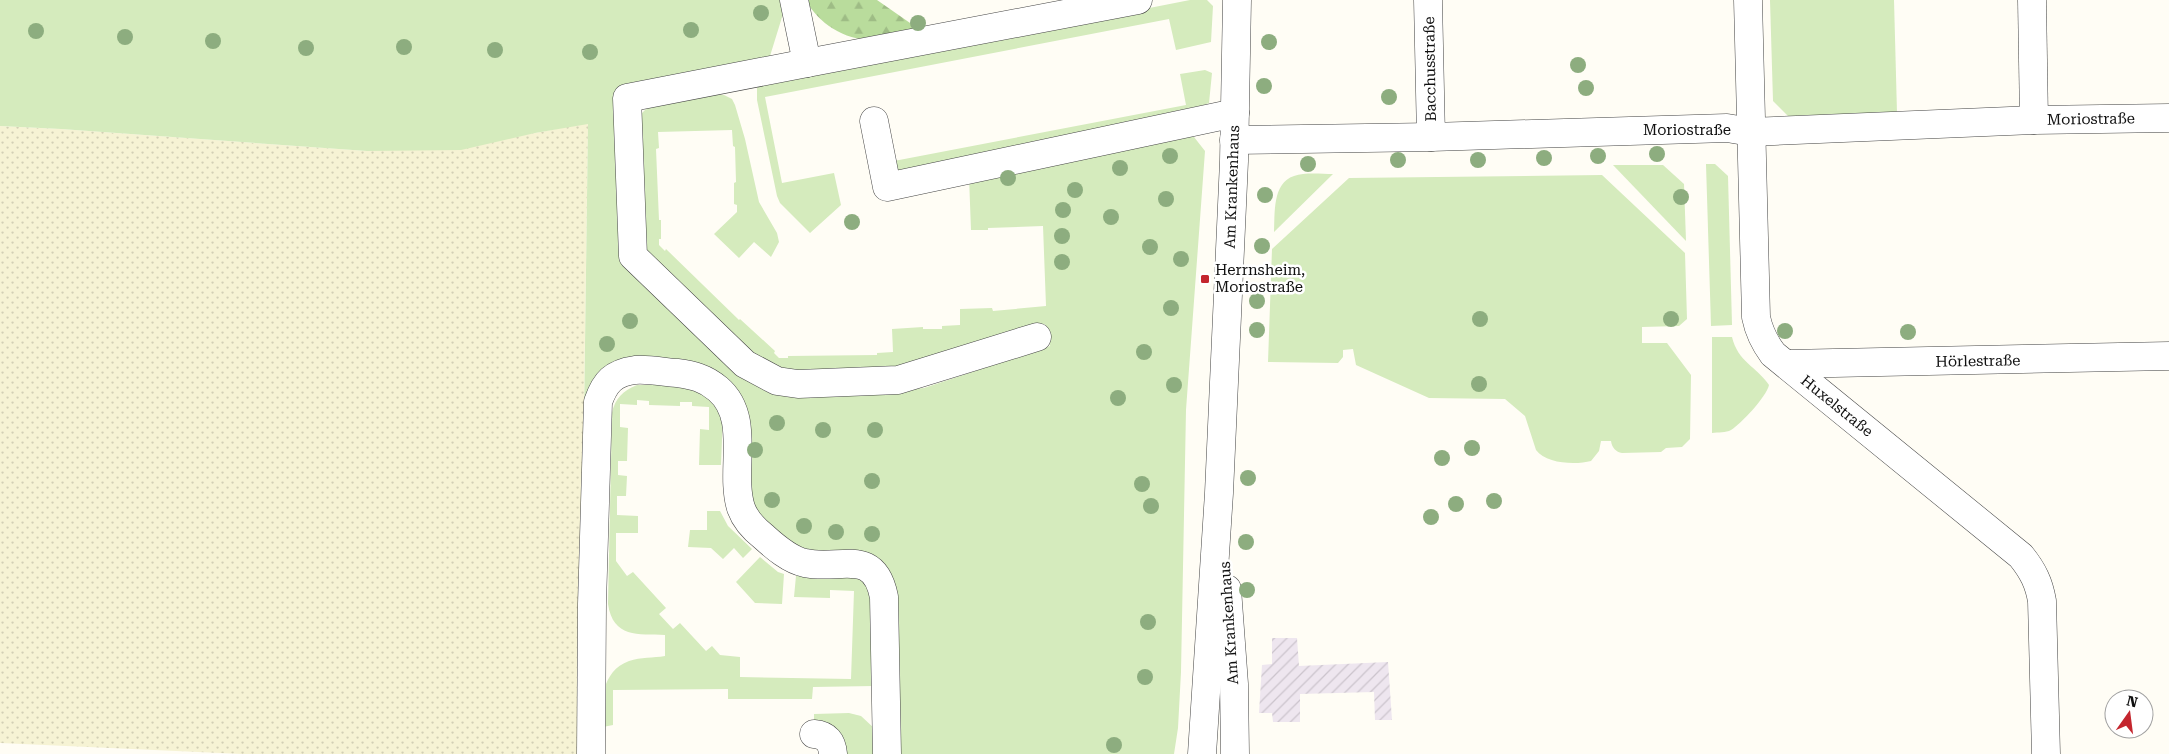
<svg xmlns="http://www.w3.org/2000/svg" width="2169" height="754" font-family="'Roboto Serif',serif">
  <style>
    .industrial { fill: url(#industrial-furrows) }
    .farmland { fill: url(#farmland-dots) }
    .grass { fill: #d5ebbd }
    .forest { fill: url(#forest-firs) }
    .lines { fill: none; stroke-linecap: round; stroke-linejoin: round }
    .minor-casing { stroke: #444; stroke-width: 29 }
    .minor { stroke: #fff; stroke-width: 28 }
    .tree { fill: #8dad7f }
    .poi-dot { fill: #c4262e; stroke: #fff; stroke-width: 2 }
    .labels { text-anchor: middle; stroke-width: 5; stroke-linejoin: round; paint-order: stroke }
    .street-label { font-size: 15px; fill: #111; stroke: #fff }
    .poi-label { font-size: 15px; fill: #111; stroke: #fff; text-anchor: start }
  </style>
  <defs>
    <pattern id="industrial-furrows" width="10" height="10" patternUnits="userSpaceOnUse" patternTransform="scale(1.25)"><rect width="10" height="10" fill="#eee6ef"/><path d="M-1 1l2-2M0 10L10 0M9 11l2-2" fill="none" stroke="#cbc4cc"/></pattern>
    <pattern id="farmland-dots" width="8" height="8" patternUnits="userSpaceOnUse" patternTransform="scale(1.25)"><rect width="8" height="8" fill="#f6f3d4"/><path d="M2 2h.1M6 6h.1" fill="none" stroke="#d2cfb5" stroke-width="1.8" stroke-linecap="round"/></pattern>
    <pattern id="forest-firs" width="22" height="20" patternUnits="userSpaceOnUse" patternTransform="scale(1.25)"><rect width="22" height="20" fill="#b9dc9c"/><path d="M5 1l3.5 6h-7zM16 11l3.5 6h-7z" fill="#9ebc85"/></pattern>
  </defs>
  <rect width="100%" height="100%" fill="#fffdf5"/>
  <path class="industrial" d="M1272,638H1297L1299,666L1388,662L1392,720H1375L1374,692L1300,694V722H1273L1272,713H1259L1262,665L1272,664Z"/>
  <path class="farmland" d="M588,123L579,754H242L0,743V126L61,129L367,151L535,133Z"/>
  <g class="grass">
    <path d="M0,0H780L783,14L770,56L738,69L614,94L622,254L735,367L887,391L924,388L1050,346L1045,324L896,369L793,373L764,364L641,245L639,116L650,105L714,94L724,95L732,99L735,105L745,139L759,202L777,233L779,242L771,257L754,242L739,258L714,234L737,212V205L734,204V183L736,182L735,147L733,146L732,130L658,132L659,148L656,149L659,220H661V239H659V245L665,251L666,249L739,320L740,319L775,351L774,353L779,358H788V356L877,355V353L893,352L892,329L923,327V329H942V326L960,325V309L992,308L993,311L1046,306L1043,226L988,228V230H971L969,177L1185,134L1194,137L1205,151L1186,410L1181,672L1178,728L1174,754H900L893,588L814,551L791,544L759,517L749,499L745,410L650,358L584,418L588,124L535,133L461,150L367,151L61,129L0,126Z"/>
    <path d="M1190,0H1207L1213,6L1211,42L1176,50L1169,19L765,97L782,183L834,173L841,205L810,233L780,203L777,196L757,100V88L762,84Z"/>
    <path d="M1770,0H1894L1897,113L1788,116L1773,101Z"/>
    <path d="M1205,70L1212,73L1209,103L1204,105L900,171L896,170L894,161L1186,105L1180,74Z"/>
    <path d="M1706,164H1715L1728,176L1732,325L1711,326Z"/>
    <path d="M1613,165H1663L1684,184L1686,241Z"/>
    <path d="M1333,174L1274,232C1275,214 1272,183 1294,176C1305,172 1321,174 1333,174Z"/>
    <path d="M1602,175L1685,253L1687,319L1679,326L1642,327V343H1667L1691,375L1690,439L1682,447L1666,448L1661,452L1622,453C1616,452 1612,448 1611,441H1601L1599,451L1591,461C1576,465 1546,464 1536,450L1525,416L1505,399L1429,398L1356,365L1353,349L1343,350V357L1338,363L1268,362L1272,249L1349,178Z"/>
    <path d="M1712,337H1732C1738,362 1756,366 1769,385C1767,396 1741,424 1731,430C1726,433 1718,432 1712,433Z"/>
    <path d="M637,385H693L705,390L723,414L721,465H699L700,429L709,430V407L692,406V402H680V406L649,405V401L637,400V405L620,404V427L628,428L627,461H618V475L627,476L626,496H617V515L638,516V533H616V561L627,576L633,572L666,608L659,614L673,629L680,623L706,651L712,646L720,655L740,657V677L851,679L854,591L830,590V598L794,597L796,576L856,577L863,581L873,594L874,686L813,687L812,699H728V689L613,690V725L598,728C601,704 601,671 629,661C641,657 653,658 665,656V635C638,634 613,638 608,604L612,413C615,398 623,391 637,385Z"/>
    <path d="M707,511H720L728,526L752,549L743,558L734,548L723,559L711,548L688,547L690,530H707Z"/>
    <path d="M760,557L778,572L784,574L782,604L755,603L736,582Z"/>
    <path d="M849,713L861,716L875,729L876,754H840C839,729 841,725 814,722V714Z"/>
  </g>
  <path class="forest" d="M806,0H877L923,32C907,34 890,40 873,40C847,41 818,24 806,0Z"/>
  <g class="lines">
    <defs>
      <g id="minor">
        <path d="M794,0L807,63L1138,0"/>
        <path d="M1428,0L1431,137"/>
        <path d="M1748,0L1756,317C1759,332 1764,342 1773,354L2021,556C2033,571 2039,583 2042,601L2046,754"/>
        <path d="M2032,0L2034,120"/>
        <path d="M807,63L627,98L633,256L745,364L777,381L798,384L898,380L1037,337"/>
        <path d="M874,121L887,187L1235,113"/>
        <path d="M1234,140L1431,137L1727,128L1751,132L2034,120L2169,118"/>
        <path d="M1787,364L2169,356"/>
        <path d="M1227,589L1234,684L1235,754"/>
        <path d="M814,734C827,735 832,742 833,754"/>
        <path d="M591,754L592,604L598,402C605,382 613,373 635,370C649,369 663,372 677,373C693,375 705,378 718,389C752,418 729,470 741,508C745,519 755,530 764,537C775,547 790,560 805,563C840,571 874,546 884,597L887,754"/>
        <path d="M1202,754L1219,493L1234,161L1237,0"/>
      </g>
    </defs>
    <use href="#minor" class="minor-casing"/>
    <use href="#minor" class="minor"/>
  </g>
  <g class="tree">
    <circle cx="761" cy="13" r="8"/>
    <circle cx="918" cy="23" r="8"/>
    <circle cx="691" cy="30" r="8"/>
    <circle cx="36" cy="31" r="8"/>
    <circle cx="125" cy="37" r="8"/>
    <circle cx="213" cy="41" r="8"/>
    <circle cx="1269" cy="42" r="8"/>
    <circle cx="404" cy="47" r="8"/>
    <circle cx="306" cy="48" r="8"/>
    <circle cx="495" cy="50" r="8"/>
    <circle cx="590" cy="52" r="8"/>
    <circle cx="1578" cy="65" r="8"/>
    <circle cx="1264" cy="86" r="8"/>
    <circle cx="1586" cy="88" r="8"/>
    <circle cx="1389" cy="97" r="8"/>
    <circle cx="1657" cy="154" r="8"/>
    <circle cx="1170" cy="156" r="8"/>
    <circle cx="1598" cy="156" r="8"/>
    <circle cx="1544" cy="158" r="8"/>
    <circle cx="1398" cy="160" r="8"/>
    <circle cx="1478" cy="160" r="8"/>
    <circle cx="1308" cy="164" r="8"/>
    <circle cx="1120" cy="168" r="8"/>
    <circle cx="1008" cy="178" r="8"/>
    <circle cx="1075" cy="190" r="8"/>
    <circle cx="1265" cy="195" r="8"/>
    <circle cx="1681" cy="197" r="8"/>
    <circle cx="1166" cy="199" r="8"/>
    <circle cx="1063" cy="210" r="8"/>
    <circle cx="1111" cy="217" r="8"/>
    <circle cx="852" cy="222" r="8"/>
    <circle cx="1062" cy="236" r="8"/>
    <circle cx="1262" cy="246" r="8"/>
    <circle cx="1150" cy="247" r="8"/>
    <circle cx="1181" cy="259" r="8"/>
    <circle cx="1062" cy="262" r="8"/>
    <circle cx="1257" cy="301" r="8"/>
    <circle cx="1171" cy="308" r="8"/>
    <circle cx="1480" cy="319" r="8"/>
    <circle cx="1671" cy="319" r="8"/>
    <circle cx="630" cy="321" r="8"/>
    <circle cx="1257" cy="330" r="8"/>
    <circle cx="1785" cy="331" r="8"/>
    <circle cx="1908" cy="332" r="8"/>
    <circle cx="607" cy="344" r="8"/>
    <circle cx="1144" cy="352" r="8"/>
    <circle cx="1479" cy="384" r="8"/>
    <circle cx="1174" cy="385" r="8"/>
    <circle cx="1118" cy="398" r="8"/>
    <circle cx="777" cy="423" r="8"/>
    <circle cx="823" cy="430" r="8"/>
    <circle cx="875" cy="430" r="8"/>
    <circle cx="1472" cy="448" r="8"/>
    <circle cx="755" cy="450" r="8"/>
    <circle cx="1442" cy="458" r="8"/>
    <circle cx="1248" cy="478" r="8"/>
    <circle cx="872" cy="481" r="8"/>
    <circle cx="1142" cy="484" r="8"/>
    <circle cx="772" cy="500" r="8"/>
    <circle cx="1494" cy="501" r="8"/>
    <circle cx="1456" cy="504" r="8"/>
    <circle cx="1151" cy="506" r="8"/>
    <circle cx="1431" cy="517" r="8"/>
    <circle cx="804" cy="526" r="8"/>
    <circle cx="836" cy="532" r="8"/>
    <circle cx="872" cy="534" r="8"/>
    <circle cx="1246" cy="542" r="8"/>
    <circle cx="1247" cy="590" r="8"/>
    <circle cx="1148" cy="622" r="8"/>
    <circle cx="1145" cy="677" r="8"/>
    <circle cx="1114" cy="745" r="8"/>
  </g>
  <rect class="poi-dot" x="1200" y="274" width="10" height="10" rx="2.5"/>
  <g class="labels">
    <g class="street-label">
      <text transform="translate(1430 69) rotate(-91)" y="5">Bacchusstraße</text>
      <text transform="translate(2091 119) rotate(-1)" y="5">Moriostraße</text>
      <text x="1687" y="135">Moriostraße</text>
      <text transform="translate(1232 187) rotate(-88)" y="5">Am Krankenhaus</text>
      <text transform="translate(1978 361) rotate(-1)" y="5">Hörlestraße</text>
      <text transform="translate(1837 406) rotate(39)" y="5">Huxelstraße</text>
      <text transform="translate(1229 623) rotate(-94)" y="5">Am Krankenhaus</text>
    </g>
    <g class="poi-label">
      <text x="1215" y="275">Herrnsheim,<tspan x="1215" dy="17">Moriostraße</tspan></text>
    </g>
  </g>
  <g transform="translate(2129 714) rotate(14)"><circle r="24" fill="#ffffff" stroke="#a0a0a0"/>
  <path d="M0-4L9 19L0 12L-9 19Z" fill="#c4262e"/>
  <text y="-8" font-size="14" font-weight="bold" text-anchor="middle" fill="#111111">N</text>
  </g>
</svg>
